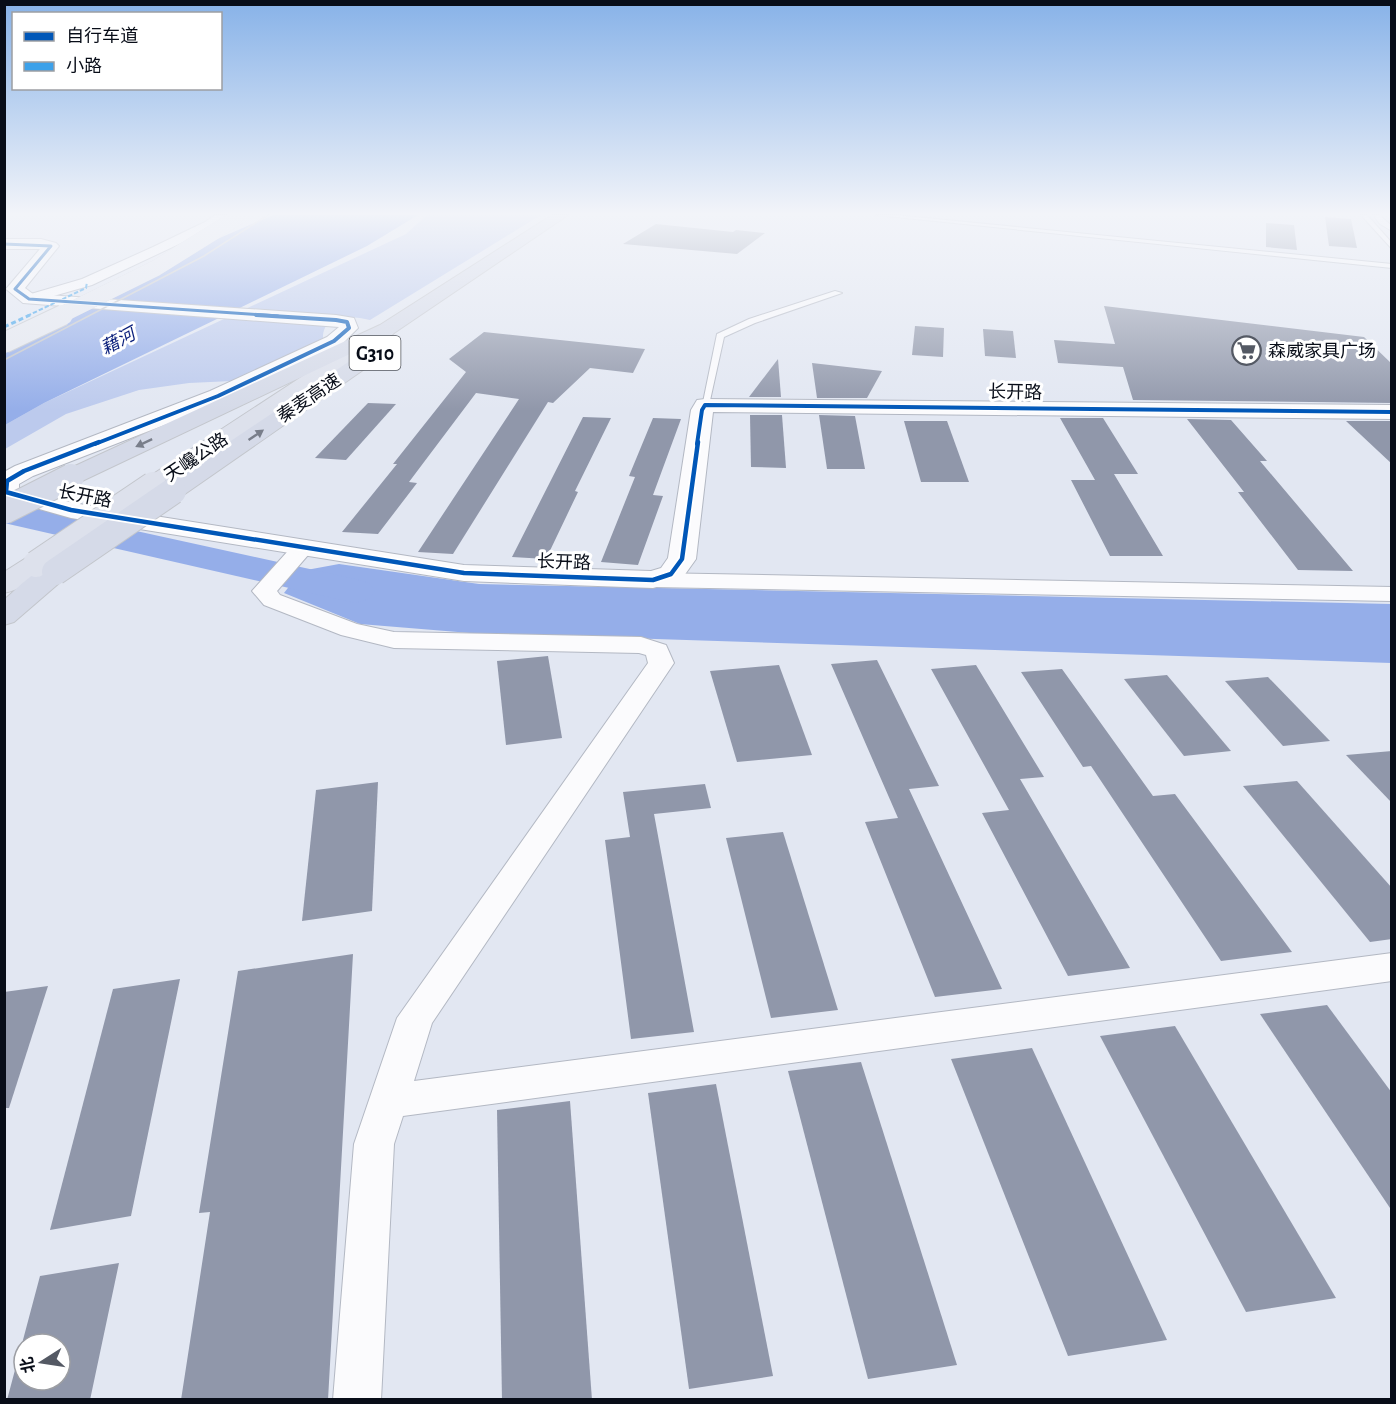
<svg xmlns="http://www.w3.org/2000/svg" width="1396" height="1404" font-family="'Alegreya Sans','Noto Sans SC',sans-serif">
  <style>
    .green { fill: #bccaed }
    .water { fill: #95aee9 }
    .lines { fill: none; stroke-linecap: round; stroke-linejoin: round }
    .river { fill: #95aee9; fill-rule: evenodd }
    .building { fill: #9097aa; fill-rule: evenodd }
    .service-casing { stroke: #b3b8c3; stroke-width: 2 }
    .minor-casing { stroke: #b3b8c3; stroke-width: 2 }
    .tertiary-casing { stroke: #b3b8c3; stroke-width: 2 }
    .trunk-casing { stroke: #c3c6cc; stroke-width: 2 }
    .motorway-casing { stroke: #c3c6cc; stroke-width: 2 }
    .service { fill: #fbfbfd; fill-rule: evenodd }
    .minor { fill: #fbfbfd; fill-rule: evenodd }
    .tertiary { fill: #fbfbfd; fill-rule: evenodd }
    .trunk { fill: #dde1ec; fill-rule: evenodd }
    .motorway { fill: #d5dae8; fill-rule: evenodd }
    .tram { stroke: #c4c6c9; stroke-width: 1.5 }
    .primary-bridge-far1-casing { stroke: #c3c6cc; stroke-width: 16; stroke-linecap: butt }
    .primary-bridge-casing { stroke: #c3c6cc; stroke-width: 22; stroke-linecap: butt }
    .trunk-bridge-casing { stroke: #c3c6cc; stroke-width: 28; stroke-linecap: butt }
    .motorway-bridge-casing { stroke: #c3c6cc; stroke-width: 28; stroke-linecap: butt }
    .primary-bridge-far1 { stroke: #e5e8f0; stroke-width: 16 }
    .primary-bridge { stroke: #e5e8f0; stroke-width: 20 }
    .trunk-bridge { stroke: #dde1ec; stroke-width: 26 }
    .motorway-bridge { stroke: #d5dae8; stroke-width: 26 }
    .quiet-far1 { stroke: #3ca1ea; stroke-width: 2; stroke-dasharray: 4.5 2; stroke-linecap: butt }
    .quiet { stroke: #3ca1ea; stroke-width: 3; stroke-dasharray: 5 3; stroke-linecap: butt }
    .cycleway-far2-casing { stroke: #fff; stroke-width: 4.5 }
    .cycleway-far1-casing { stroke: #fff; stroke-width: 6 }
    .cycleway-casing { stroke: #fff; stroke-width: 8 }
    .cycleway-far2 { stroke: #0057b8; stroke-width: 3 }
    .cycleway-far1 { stroke: #0057b8; stroke-width: 4 }
    .cycleway { stroke: #0057b8; stroke-width: 4.5 }
    .oneway { fill: #797e8a }
    .labels { text-anchor: middle; stroke-width: 6; stroke-linejoin: round; paint-order: stroke }
    .far-water-label { font-size: 18px; font-style: italic; fill: #0a1f7b; stroke: #fff }
    .far-poi-label { font-size: 18px; fill: #080d18; stroke: #fff; text-anchor: start }
    .far-street-label { font-size: 18px; fill: #080d18; stroke: #fff }
    .shield { fill: #fff; stroke: #52565d; stroke-width: 1.5 }
    .shield-label { font-size: 20px; font-weight: bold; fill: #080d18 }
  </style>
  <rect width="100%" height="100%" fill="#e2e7f2"/>
  <path class="green" d="M427,215H541L370,320C352,316 322,313 323,339L232,381L189,383L139,390L66,414L5,449V425L44,403L406,234Z"/>
  <g class="water">
    <path d="M273,215H418L367,246L44,403L5,425V343L185,253Z"/>
    <path d="M339,564L479,584L1391,604V663L470,633L360,624L284,593L301,571Z"/>
  </g>
  <g class="lines">
    <path class="river" d="M4,502L355,579L369,583L375,591L369,599L355,603L4,523Z"/>
  </g>
  <g class="building">
    <path d="M1325,217L1351,219L1357,248L1329,246Z"/>
    <path d="M1266,223L1294,225L1297,250L1266,247Z"/>
    <path d="M656,224L733,232L736,230L765,233L737,254L623,244Z"/>
    <path d="M1104,306L1364,337L1392,364V403L1133,400L1123,367L1058,363L1054,340L1115,344Z"/>
    <path d="M915,326L944,328L943,357L912,355Z"/>
    <path d="M983,329L1013,331L1016,358L985,356Z"/>
    <path d="M484,332L645,349L633,373L590,368L553,403L548,402L453,554L418,552L519,399L476,393L409,482L417,483L378,534L342,532L397,464H393L466,372L449,359Z"/>
    <path d="M778,359L781,397H749Z"/>
    <path d="M812,363L882,371L867,398H817Z"/>
    <path d="M368,403L396,404L346,460L315,458Z"/>
    <path d="M750,415H782L786,468L751,467Z"/>
    <path d="M819,415L855,416L865,469H827Z"/>
    <path d="M583,417L611,418L575,491L578,492L546,559L512,557Z"/>
    <path d="M653,418L681,419L653,495L663,496L638,565L601,562L635,477L629,476Z"/>
    <path d="M1060,418H1103L1138,474H1114L1163,556H1110L1071,480H1095Z"/>
    <path d="M1187,419L1231,420L1267,461H1260L1353,571L1298,570L1238,492H1244Z"/>
    <path d="M904,421H947L969,482H921Z"/>
    <path d="M1346,421H1392V464Z"/>
    <path d="M548,656L562,738L506,745L497,661Z"/>
    <path d="M877,660L939,786L909,789L1002,989L935,997L865,822L898,818L831,664Z"/>
    <path d="M779,665L812,755L737,762L710,671Z"/>
    <path d="M976,665L1044,777L1020,779L1130,968L1068,976L982,813L1009,810L931,669Z"/>
    <path d="M1062,669L1153,796L1175,794L1292,952L1221,961L1091,766L1083,767L1021,672Z"/>
    <path d="M1167,675L1231,751L1184,756L1124,679Z"/>
    <path d="M1268,677L1330,741L1283,746L1225,681Z"/>
    <path d="M1392,751V803L1346,755Z"/>
    <path d="M1297,781L1392,888V939L1370,942L1243,786Z"/>
    <path d="M378,782L372,911L302,921L316,790Z"/>
    <path d="M705,784L711,808L654,814L694,1032L631,1039L605,840L630,837L623,792Z"/>
    <path d="M783,832L838,1010L771,1018L726,838Z"/>
    <path d="M353,954L328,1400H181L210,1212L199,1213L238,971Z"/>
    <path d="M180,979L131,1216L50,1230L113,989Z"/>
    <path d="M48,986L9,1108H4V992Z"/>
    <path d="M1327,1005L1392,1093V1211L1260,1014Z"/>
    <path d="M1175,1026L1336,1298L1246,1312L1100,1036Z"/>
    <path d="M1032,1048L1167,1340L1068,1356L951,1059Z"/>
    <path d="M861,1062L957,1365L868,1379L788,1071Z"/>
    <path d="M716,1084L773,1376L689,1389L648,1093Z"/>
    <path d="M570,1101L592,1400H502L497,1110Z"/>
    <path d="M119,1263L90,1400H7L40,1276ZM24,1344H60V1380H24Z"/>
  </g>
  <g class="lines">
    <defs>
      <g id="service">
        <path d="M876,215H895L1392,264V268Z"/>
        <path d="M1361,215H1367L1392,243V249Z"/>
        <path d="M1373,215H1379L1392,226V231L1380,224Z"/>
        <path d="M835,291L842,293L755,323L724,337L709,405L702,407L717,334L749,319Z"/>
      </g>
      <g id="minor">
        <path d="M215,215H228L213,228L92,285L29,303L22,299L24,296L82,279L153,247L205,222Z"/>
        <path d="M304,540L312,542L315,547L277,591L280,595L357,624L394,632L641,637L666,645L674,663L432,1023L414,1081L1392,953V981L403,1116L394,1144L381,1400H333L354,1144L397,1018L648,663L646,655L639,653L394,648L341,635L264,605L252,591L296,542Z"/>
        <path d="M653,573L1392,587V601L653,587L645,585L641,580L645,575Z"/>
      </g>
      <path id="tertiary" d="M4,239H41L56,243L59,246L25,288L33,294L336,315L354,318L358,328L341,345L226,401L33,476L19,484V488L73,503L464,565L651,571L661,568L668,558L691,410L697,400L705,399L1392,405V419L713,412L696,559L681,580L653,588L464,581L71,518L4,499V472L15,466L210,391L327,337L339,327L23,303L6,289L40,249H4Z"/>
      <g id="trunk">
        <path d="M386,324L393,326L395,330L393,334L162,490L153,492L144,490L141,485L144,480L379,326Z"/>
        <path d="M36,556L46,558L50,564C41,577 20,590 4,593V572L26,558Z"/>
      </g>
      <g id="motorway">
        <path d="M552,215H568L394,333L80,482L71,484L62,482L59,477L62,472L380,325Z"/>
        <path d="M379,344L386,346L389,350L386,354L182,496L173,498L164,496L161,491L164,486L372,346Z"/>
        <path d="M55,564L65,566L69,572L65,578L14,622L4,625V600C20,586 35,569 55,564Z"/>
      </g>
    </defs>
    <use href="#service" class="service-casing"/>
    <use href="#minor" class="minor-casing"/>
    <use href="#tertiary" class="tertiary-casing"/>
    <use href="#trunk" class="trunk-casing"/>
    <use href="#motorway" class="motorway-casing"/>
    <use href="#service" class="service"/>
    <use href="#minor" class="minor"/>
    <use href="#tertiary" class="tertiary"/>
    <use href="#trunk" class="trunk"/>
    <use href="#motorway" class="motorway"/>
    <path class="tram" d="M4,360L204,256L268,215"/>
    <defs>
      <path id="primary-bridge-far1" d="M59,316L156,268L241,215"/>
      <path id="primary-bridge" d="M4,343L63,315"/>
      <path id="trunk-bridge" d="M36,564L153,485"/>
      <g id="motorway-bridge">
        <path d="M4,511L71,477"/>
        <path d="M55,572L173,491"/>
      </g>
    </defs>
    <use href="#primary-bridge-far1" class="primary-bridge-far1-casing"/>
    <use href="#primary-bridge" class="primary-bridge-casing"/>
    <use href="#trunk-bridge" class="trunk-bridge-casing"/>
    <use href="#motorway-bridge" class="motorway-bridge-casing"/>
    <use href="#primary-bridge-far1" class="primary-bridge-far1"/>
    <use href="#primary-bridge" class="primary-bridge"/>
    <use href="#trunk-bridge" class="trunk-bridge"/>
    <use href="#motorway-bridge" class="motorway-bridge"/>
    <path class="quiet-far1" d="M27,316L86,288L87,282"/>
    <path class="quiet" d="M4,327L30,315"/>
    <defs>
      <path id="cycleway-far2" d="M4,244L51,246L15,289L29,299L278,316"/>
      <g id="cycleway-far1">
        <path d="M95,444L218,396L334,341L349,328L347,322L336,320L256,315"/>
        <path d="M697,444L702,410L705,405L1392,412"/>
      </g>
      <path id="cycleway" d="M99,442L24,471L7,481L6,492L71,510L464,573L653,580L671,574L682,559L698,442"/>
    </defs>
    <use href="#cycleway-far2" class="cycleway-far2-casing"/>
    <use href="#cycleway-far1" class="cycleway-far1-casing"/>
    <use href="#cycleway" class="cycleway-casing"/>
    <use href="#cycleway-far2" class="cycleway-far2"/>
    <use href="#cycleway-far1" class="cycleway-far1"/>
    <use href="#cycleway" class="cycleway"/>
  </g>
  <defs><path id="oneway-solid" d="M-6-.8H1V-3.2L6.5 0L1 3.2V.8H-6Z" transform="scale(1.5)"/></defs>
  <g class="oneway">
    <use href="#oneway-solid" transform="translate(256 435) rotate(-34)"/>
    <use href="#oneway-solid" transform="translate(144 443) rotate(155)"/>
  </g>
  <linearGradient id="sky" x2="0" y2="1"><stop stop-color="#87b2e8"/><stop offset="0.52" stop-color="#f2f4f9"/><stop offset="1" stop-color="#f2f4f9" stop-opacity="0"/></linearGradient>
  <rect width="1396" height="411" fill="url(#sky)"/>
  <defs>
    <symbol id="supermarket-ring" viewBox="-11 -11 22 22"><circle r="9.5" fill="#fff" stroke="#545964" stroke-width="1.5"/><path d="M-6-5.5h2.5l.6 2H6L4.5 2H-2.5L-4.4-4H-6ZM-1.5 3.2a1.3 1.3 0 1 0 .1 0ZM3 3.2a1.3 1.3 0 1 0 .1 0Z" fill="#545964"/></symbol>
  </defs>
  <g fill-rule="evenodd">
    <use href="#supermarket-ring" x="1230" y="334" width="33" height="33"/>
  </g>
  <g class="labels">
    <g class="far-water-label">
      <text transform="translate(118 341) rotate(-28)" y="6">藉河</text>
    </g>
    <g class="far-poi-label">
      <text x="1268" y="357">森威家具广场</text>
    </g>
    <g class="far-street-label">
      <text transform="translate(1015 392) rotate(1)" y="6">长开路</text>
      <text transform="translate(309 398) rotate(-34)" y="6">秦麦高速</text>
      <text transform="translate(196 457) rotate(-34)" y="6">天巉公路</text>
      <text transform="translate(85 496) rotate(11)" y="6">长开路</text>
      <text transform="translate(564 562) rotate(2)" y="6">长开路</text>
    </g>
    <rect class="shield" x="349.5" y="336" width="51" height="34" rx="4.5"/>
    <g class="shield-label">
      <text x="375" y="360">G310</text>
    </g>
  </g>
  <rect width="1396" height="1404" fill="none" stroke="#080d18" stroke-width="12"/>
  <rect x="12" y="12" width="210" height="78" fill="#ffffff" stroke="#9c9ea3" stroke-width="1.5"/>
  <rect x="24" y="32" width="30" height="9" fill="#0057b8" stroke="#9c9ea3" stroke-width="1.5"/>
  <text x="66" y="42" font-size="18" fill="#080d18">自行车道</text>
  <rect x="24" y="62" width="30" height="9" fill="#3ca1ea" stroke="#9c9ea3" stroke-width="1.5"/>
  <text x="66" y="72" font-size="18" fill="#080d18">小路</text>
  <g transform="translate(42 1362) rotate(258)"><circle r="28" fill="#ffffff" stroke="#9c9ea3" stroke-width="1.5"/>
  <path d="M0-4.5L10 22L0 15L-10 22Z" fill="#545964"/>
  <text y="-9" font-size="16" font-weight="bold" text-anchor="middle" fill="#080d18">北</text>
  </g>
</svg>
